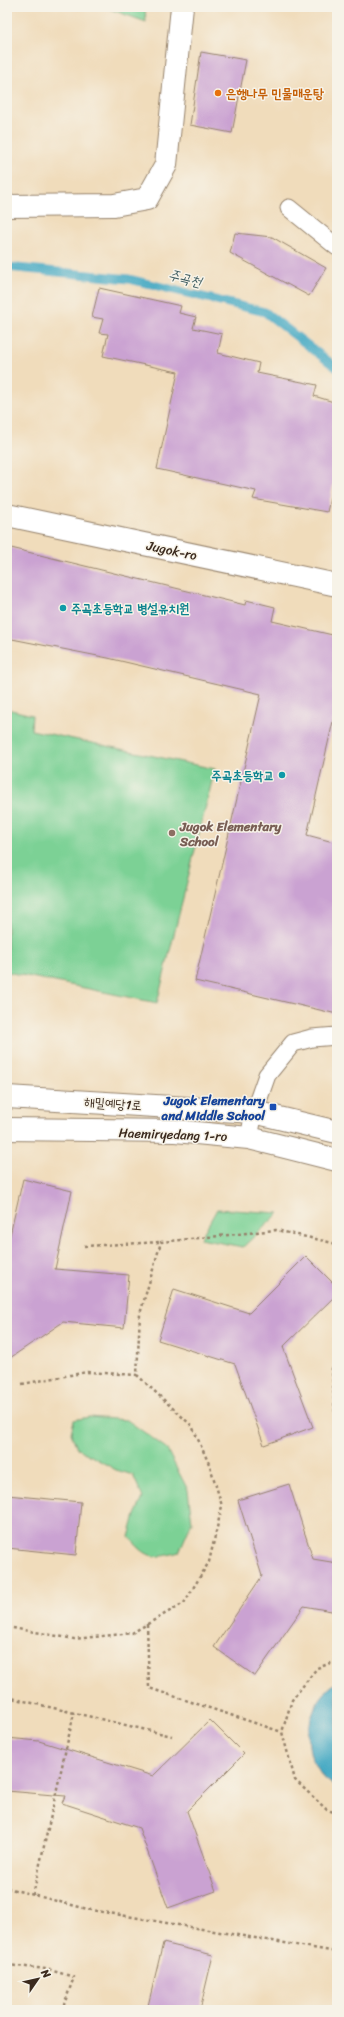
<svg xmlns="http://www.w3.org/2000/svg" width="344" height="2017" font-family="Sriracha,'Poor Story',sans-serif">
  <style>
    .green { fill: #7bd195; stroke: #5b7e5a }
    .water { fill: #43a8c3; stroke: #3f6970 }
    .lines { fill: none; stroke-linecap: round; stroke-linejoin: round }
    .stream { stroke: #43a8c3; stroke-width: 9 }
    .building { fill: #caa2d2 }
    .service-casing { stroke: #96836c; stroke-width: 19 }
    .minor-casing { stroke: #96836c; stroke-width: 24 }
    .tertiary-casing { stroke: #96836c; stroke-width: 24 }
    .path { stroke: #96836c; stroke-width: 2.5; stroke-dasharray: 3 3; stroke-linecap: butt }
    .service { stroke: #fff; stroke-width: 17 }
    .minor { stroke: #fff; stroke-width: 22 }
    .tertiary { stroke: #fff; stroke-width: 22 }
    .food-dot { fill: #e8710a; stroke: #f7f3e8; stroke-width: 1.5 }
    .culture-dot { fill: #0f9aa8; stroke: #f7f3e8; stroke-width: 1.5 }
    .education-dot { fill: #8d6e63; stroke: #f7f3e8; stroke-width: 1.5 }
    .transit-dot { fill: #1a4fb4; stroke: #f7f3e8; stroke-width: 1.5 }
    .labels { text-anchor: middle; stroke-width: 3; stroke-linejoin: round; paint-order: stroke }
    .food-label { font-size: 13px; font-weight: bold; fill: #c56008; stroke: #f7f3e8; text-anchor: start }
    .street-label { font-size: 13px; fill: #3b2a1e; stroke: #f7f3e8 }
    .culture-label { font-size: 13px; font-weight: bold; fill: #0d838f; stroke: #f7f3e8; text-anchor: start }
    .education-label { font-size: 13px; font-weight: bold; fill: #785e54; stroke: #f7f3e8; text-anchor: start }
    .transit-label { font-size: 13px; font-weight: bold; fill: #164399; stroke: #f7f3e8; text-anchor: end }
    .water-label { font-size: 14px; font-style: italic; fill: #3e5c60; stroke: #f7f3e8 }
  </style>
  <rect width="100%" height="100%" fill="#f7f3e8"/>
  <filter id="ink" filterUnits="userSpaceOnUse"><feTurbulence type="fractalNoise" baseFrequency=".025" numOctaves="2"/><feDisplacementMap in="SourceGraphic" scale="8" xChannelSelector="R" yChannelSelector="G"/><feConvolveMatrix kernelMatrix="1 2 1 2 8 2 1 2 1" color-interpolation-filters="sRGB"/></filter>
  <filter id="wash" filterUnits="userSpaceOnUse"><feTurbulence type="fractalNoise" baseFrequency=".012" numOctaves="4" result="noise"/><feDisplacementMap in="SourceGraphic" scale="16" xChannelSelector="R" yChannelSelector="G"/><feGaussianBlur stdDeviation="0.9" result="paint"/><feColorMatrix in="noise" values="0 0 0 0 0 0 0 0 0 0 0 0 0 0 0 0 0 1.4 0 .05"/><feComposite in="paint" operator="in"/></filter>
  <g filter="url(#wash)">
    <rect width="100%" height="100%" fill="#f0dcbb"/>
    <g class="green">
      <path d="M104,7H145L146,22Z"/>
      <path d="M7,709L32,715L31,730L215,769L157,1003L7,972Z"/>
      <path d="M217,1209L279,1213L243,1247L200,1239Z"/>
      <path d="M89,1417L127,1420L166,1448L188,1490L192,1522L179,1552C153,1560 147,1558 129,1537L135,1515L143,1498L133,1475L116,1470L77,1448L71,1433L74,1420Z"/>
    </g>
    <path class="water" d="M337,1682V1787C296,1766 302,1705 337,1682Z"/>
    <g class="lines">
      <path class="stream" d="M7,267L129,279L265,312L337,368"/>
    </g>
    <g id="blocks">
      <g class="building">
        <path d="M201,52L246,60L232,133L190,125Z"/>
        <path d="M235,233L272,237L326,268L309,296L230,253Z"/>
        <path d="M99,288L181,306L179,313L196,317L193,328L222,334L218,353L259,363L257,373L317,385L314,396L337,403V468L327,512L253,499L256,491L157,469L178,372L103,356L108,334L99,333L103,319L92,317Z"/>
        <path d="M7,547L245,605L246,600L275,607L272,621L337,636V717H334L307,835L337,843V1014L195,981L261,694L108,658L7,638Z"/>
        <path d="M23,1179L72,1191L55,1269L129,1275L124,1328L63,1322L7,1360V1248Z"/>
        <path d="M306,1256L337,1287V1294L283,1347L313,1427L264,1445L235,1364L158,1340L174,1289L249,1313Z"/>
        <path d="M289,1484L313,1559L337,1563V1612L304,1606L255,1676L214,1647L262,1576L238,1500Z"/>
        <path d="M7,1495L81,1502L76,1555L7,1548Z"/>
        <path d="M210,1720L244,1754L187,1811L216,1891L168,1908L139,1828L62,1803L65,1796L7,1791V1738L39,1741L153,1776Z"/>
        <path d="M163,1943L213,1955L200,2010H147Z"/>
      </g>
    </g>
  </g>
  <g filter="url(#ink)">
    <use href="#blocks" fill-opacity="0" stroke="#96836c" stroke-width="1"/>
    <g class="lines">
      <defs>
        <g id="service">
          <path d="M289,208L337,247"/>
          <path d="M249,1138L254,1112L267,1075L293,1043L312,1038L337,1036"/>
        </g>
        <g id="minor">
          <path d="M7,206L114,205L147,199L166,165L182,7"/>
          <path d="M7,515L337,585"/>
        </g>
        <g id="tertiary">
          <path d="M7,1097L254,1112L337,1132"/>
          <path d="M7,1129L175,1131L249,1138L337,1160"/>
        </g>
      </defs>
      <use href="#service" class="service-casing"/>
      <use href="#minor" class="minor-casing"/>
      <use href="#tertiary" class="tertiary-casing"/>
      <g class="path">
        <path d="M84,1246L161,1242"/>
        <path d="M337,1356L332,1369L335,1413L337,1417"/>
        <path d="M22,1384L87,1372L137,1375"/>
        <path d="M147,1624L149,1688L282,1732"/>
        <path d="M7,1627L74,1639L132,1633L184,1603L209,1562L222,1506L210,1466L192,1426L137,1375L140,1314L161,1242L276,1230L337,1244"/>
        <path d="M337,1661L317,1668L292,1700L282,1732L295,1780L327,1810L337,1813"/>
        <path d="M7,1697L172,1736"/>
        <path d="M7,1888L91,1910L337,1952"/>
        <path d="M33,1895L74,1713"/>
        <path d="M7,1965L46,1969L74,1977L62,2010"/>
      </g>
      <use href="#service" class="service"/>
      <use href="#minor" class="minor"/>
      <use href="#tertiary" class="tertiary"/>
    </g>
  </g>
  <circle class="food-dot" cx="218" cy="93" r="4"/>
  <g class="culture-dot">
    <circle cx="63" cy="608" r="4"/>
    <circle cx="282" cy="775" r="4"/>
  </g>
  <circle class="education-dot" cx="172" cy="833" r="4"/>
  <rect class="transit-dot" x="269" y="1103" width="8" height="8" rx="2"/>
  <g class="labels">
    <g class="food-label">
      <text x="226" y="98">은행나무 민물매운탕</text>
    </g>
    <g class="street-label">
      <text transform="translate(172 550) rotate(12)" y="5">Jugok-ro</text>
      <text transform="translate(113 1103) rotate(4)" y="5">해밀예당1로</text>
      <text transform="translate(173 1134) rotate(2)" y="5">Haemiryedang 1-ro</text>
    </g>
    <g class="culture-label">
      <text x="71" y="613">주곡초등학교 병설유치원</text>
      <text x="274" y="780" text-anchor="end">주곡초등학교</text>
    </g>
    <g class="education-label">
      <text x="180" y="831">Jugok Elementary<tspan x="180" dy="15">School</tspan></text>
    </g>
    <g class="transit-label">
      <text x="265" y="1105">Jugok Elementary<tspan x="265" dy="15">and Middle School</tspan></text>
    </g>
    <g class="water-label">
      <text transform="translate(185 278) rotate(14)" y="5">주곡천</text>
    </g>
  </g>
  <rect width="344" height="2017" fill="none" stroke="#f7f3e8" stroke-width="24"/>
  <g transform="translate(38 1979) rotate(56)" stroke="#f7f3e8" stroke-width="3" paint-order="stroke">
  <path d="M0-3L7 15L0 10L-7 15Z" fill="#3b2a1e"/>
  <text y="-6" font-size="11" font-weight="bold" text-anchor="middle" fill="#3b2a1e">N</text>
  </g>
</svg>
